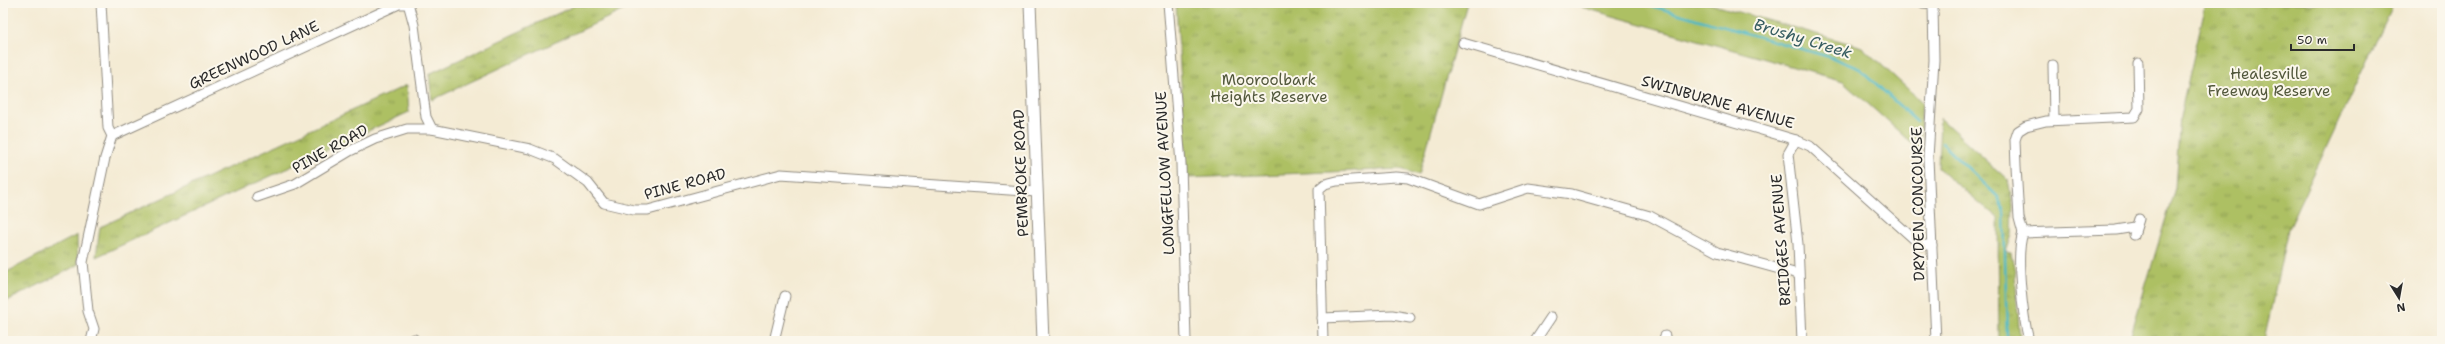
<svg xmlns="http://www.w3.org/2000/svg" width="2445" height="344" font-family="'Shantell Sans',sans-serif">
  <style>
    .grass { fill: #adc064; stroke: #6c7648 }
    .park { fill: url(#park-tufts); stroke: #6c7648 }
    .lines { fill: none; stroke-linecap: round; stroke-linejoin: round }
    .stream { stroke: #4ab8c5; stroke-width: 2.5 }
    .minor-casing { stroke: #908b80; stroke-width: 11 }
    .tertiary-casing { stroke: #908b80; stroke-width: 13 }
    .minor { stroke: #fff; stroke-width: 9 }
    .tertiary { stroke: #fff; stroke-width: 11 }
    .labels { text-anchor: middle; stroke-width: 4; stroke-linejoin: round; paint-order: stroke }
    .street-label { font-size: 15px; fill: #2b2b2b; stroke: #fbf7ec }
    .park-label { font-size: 15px; fill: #52583c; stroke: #fbf7ec }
    .water-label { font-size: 16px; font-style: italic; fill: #365c61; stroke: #fbf7ec }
  </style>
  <defs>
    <pattern id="park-tufts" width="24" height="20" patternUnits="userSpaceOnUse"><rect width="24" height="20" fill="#adc064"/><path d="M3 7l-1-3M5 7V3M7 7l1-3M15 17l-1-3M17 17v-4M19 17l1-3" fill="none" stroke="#8d9c53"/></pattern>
  </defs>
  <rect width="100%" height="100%" fill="#fbf7ec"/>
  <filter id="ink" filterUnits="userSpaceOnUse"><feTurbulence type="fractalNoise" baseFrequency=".025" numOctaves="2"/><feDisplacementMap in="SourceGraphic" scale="8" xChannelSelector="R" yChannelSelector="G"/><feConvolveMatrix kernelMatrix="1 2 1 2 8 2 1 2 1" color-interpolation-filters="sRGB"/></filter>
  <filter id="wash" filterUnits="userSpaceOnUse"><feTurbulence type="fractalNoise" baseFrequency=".012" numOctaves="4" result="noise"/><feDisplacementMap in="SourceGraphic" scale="16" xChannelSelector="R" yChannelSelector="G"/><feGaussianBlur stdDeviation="0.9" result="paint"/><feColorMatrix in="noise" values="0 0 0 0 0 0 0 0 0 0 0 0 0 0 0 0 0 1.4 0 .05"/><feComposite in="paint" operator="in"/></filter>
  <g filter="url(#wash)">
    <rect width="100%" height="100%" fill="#f4ebd4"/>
    <path class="grass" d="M1567,3H1707L1862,47L1922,102L1919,150L1843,81Z"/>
    <g class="park">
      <path d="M580,3H639L432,100L429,74Z"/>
      <path d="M1176,3H1467L1419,175L1401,169L1187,178Z"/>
      <path d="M2206,3H2394L2288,229L2264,341H2129L2175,188L2180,116Z"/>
      <path d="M407,85L409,112L96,257L100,227Z"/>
      <path d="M1940,118L2008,180L2013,205L2012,235L2006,252L2011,253L2015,273L2020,341H1999L1998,218L1938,168Z"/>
      <path d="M77,235L78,265L3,303V274Z"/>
    </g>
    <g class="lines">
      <g class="stream">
        <path d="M1641,3L1833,58L1860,69L1917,122"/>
        <path d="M1942,143L1998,197L2004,212L2007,341"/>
      </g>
    </g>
  </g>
  <g filter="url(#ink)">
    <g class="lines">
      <defs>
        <g id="minor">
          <path d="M408,3L414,25L426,117L432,129"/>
          <path d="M1168,3L1181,164L1186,341"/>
          <path d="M1923,3L1933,4L1934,60L1928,158L1936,341"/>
          <path d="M1463,43L1796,140L1810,146L1915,240L1923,245H1932"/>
          <path d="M2053,65L2054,120"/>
          <path d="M112,136L399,4H408"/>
          <path d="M1796,140L1788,154L1798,244L1802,341"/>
          <path d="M257,197L295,184L350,151L375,139L407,129H432L530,149L555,159L588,183L604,203L634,210H648L781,174L1037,192"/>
          <path d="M2023,233L2019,218L2016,166L2015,140L2018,131L2026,126L2046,121L2134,117L2139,109L2138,63"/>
          <path d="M2134,235L2139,219"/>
          <path d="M1322,318L1392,315L1410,318"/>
          <path d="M414,339L415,341"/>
          <path d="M91,341L94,329L88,311L83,262L105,158L112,136L108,128L101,3"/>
          <path d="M774,341L785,296"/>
          <path d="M1323,341L1319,189L1325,184L1337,181L1396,177L1408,178L1479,204L1528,188L1572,194L1650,216L1717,252L1798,274"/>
          <path d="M1535,341L1551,317"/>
          <path d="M1663,341L1665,336"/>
          <path d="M2029,341C2023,317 2015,255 2023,233L2116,230L2135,227"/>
        </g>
        <path id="tertiary" d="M1030,3L1043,341"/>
      </defs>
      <use href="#minor" class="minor-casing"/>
      <use href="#tertiary" class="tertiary-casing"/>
      <use href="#minor" class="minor"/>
      <use href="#tertiary" class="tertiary"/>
    </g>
  </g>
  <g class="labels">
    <g class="street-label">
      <text transform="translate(254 55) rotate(-25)" y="5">GREENWOOD LANE</text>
      <text transform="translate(1718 102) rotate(16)" y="5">SWINBURNE AVENUE</text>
      <text transform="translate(330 149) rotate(-29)" y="5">PINE ROAD</text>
      <text transform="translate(1021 173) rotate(-92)" y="5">PEMBROKE ROAD</text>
      <text transform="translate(1165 173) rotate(-93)" y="5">LONGFELLOW AVENUE</text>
      <text transform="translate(685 184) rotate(-15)" y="5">PINE ROAD</text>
      <text transform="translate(1918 204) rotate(-91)" y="5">DRYDEN CONCOURSE</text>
      <text transform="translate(1781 240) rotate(-94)" y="5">BRIDGES AVENUE</text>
    </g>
    <g class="park-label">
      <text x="2269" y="79">Healesville<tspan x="2269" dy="17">Freeway Reserve</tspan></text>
      <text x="1269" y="85">Mooroolbark<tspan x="1269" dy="17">Heights Reserve</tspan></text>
    </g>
    <g class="water-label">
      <text transform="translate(1803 38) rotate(17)" y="6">Brushy Creek</text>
    </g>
  </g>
  <rect width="2445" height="344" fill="none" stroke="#fbf7ec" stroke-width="16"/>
  <g transform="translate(2399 298) rotate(169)" stroke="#fbf7ec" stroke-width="3" paint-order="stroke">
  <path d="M0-3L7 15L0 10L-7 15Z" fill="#2b2b2b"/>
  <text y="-6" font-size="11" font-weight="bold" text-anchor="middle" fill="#2b2b2b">N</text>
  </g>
  <path d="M2291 44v6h63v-6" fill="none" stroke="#2b2b2b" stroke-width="2"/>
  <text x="2297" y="44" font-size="12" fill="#2b2b2b" stroke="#fbf7ec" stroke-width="3" paint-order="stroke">50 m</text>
</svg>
